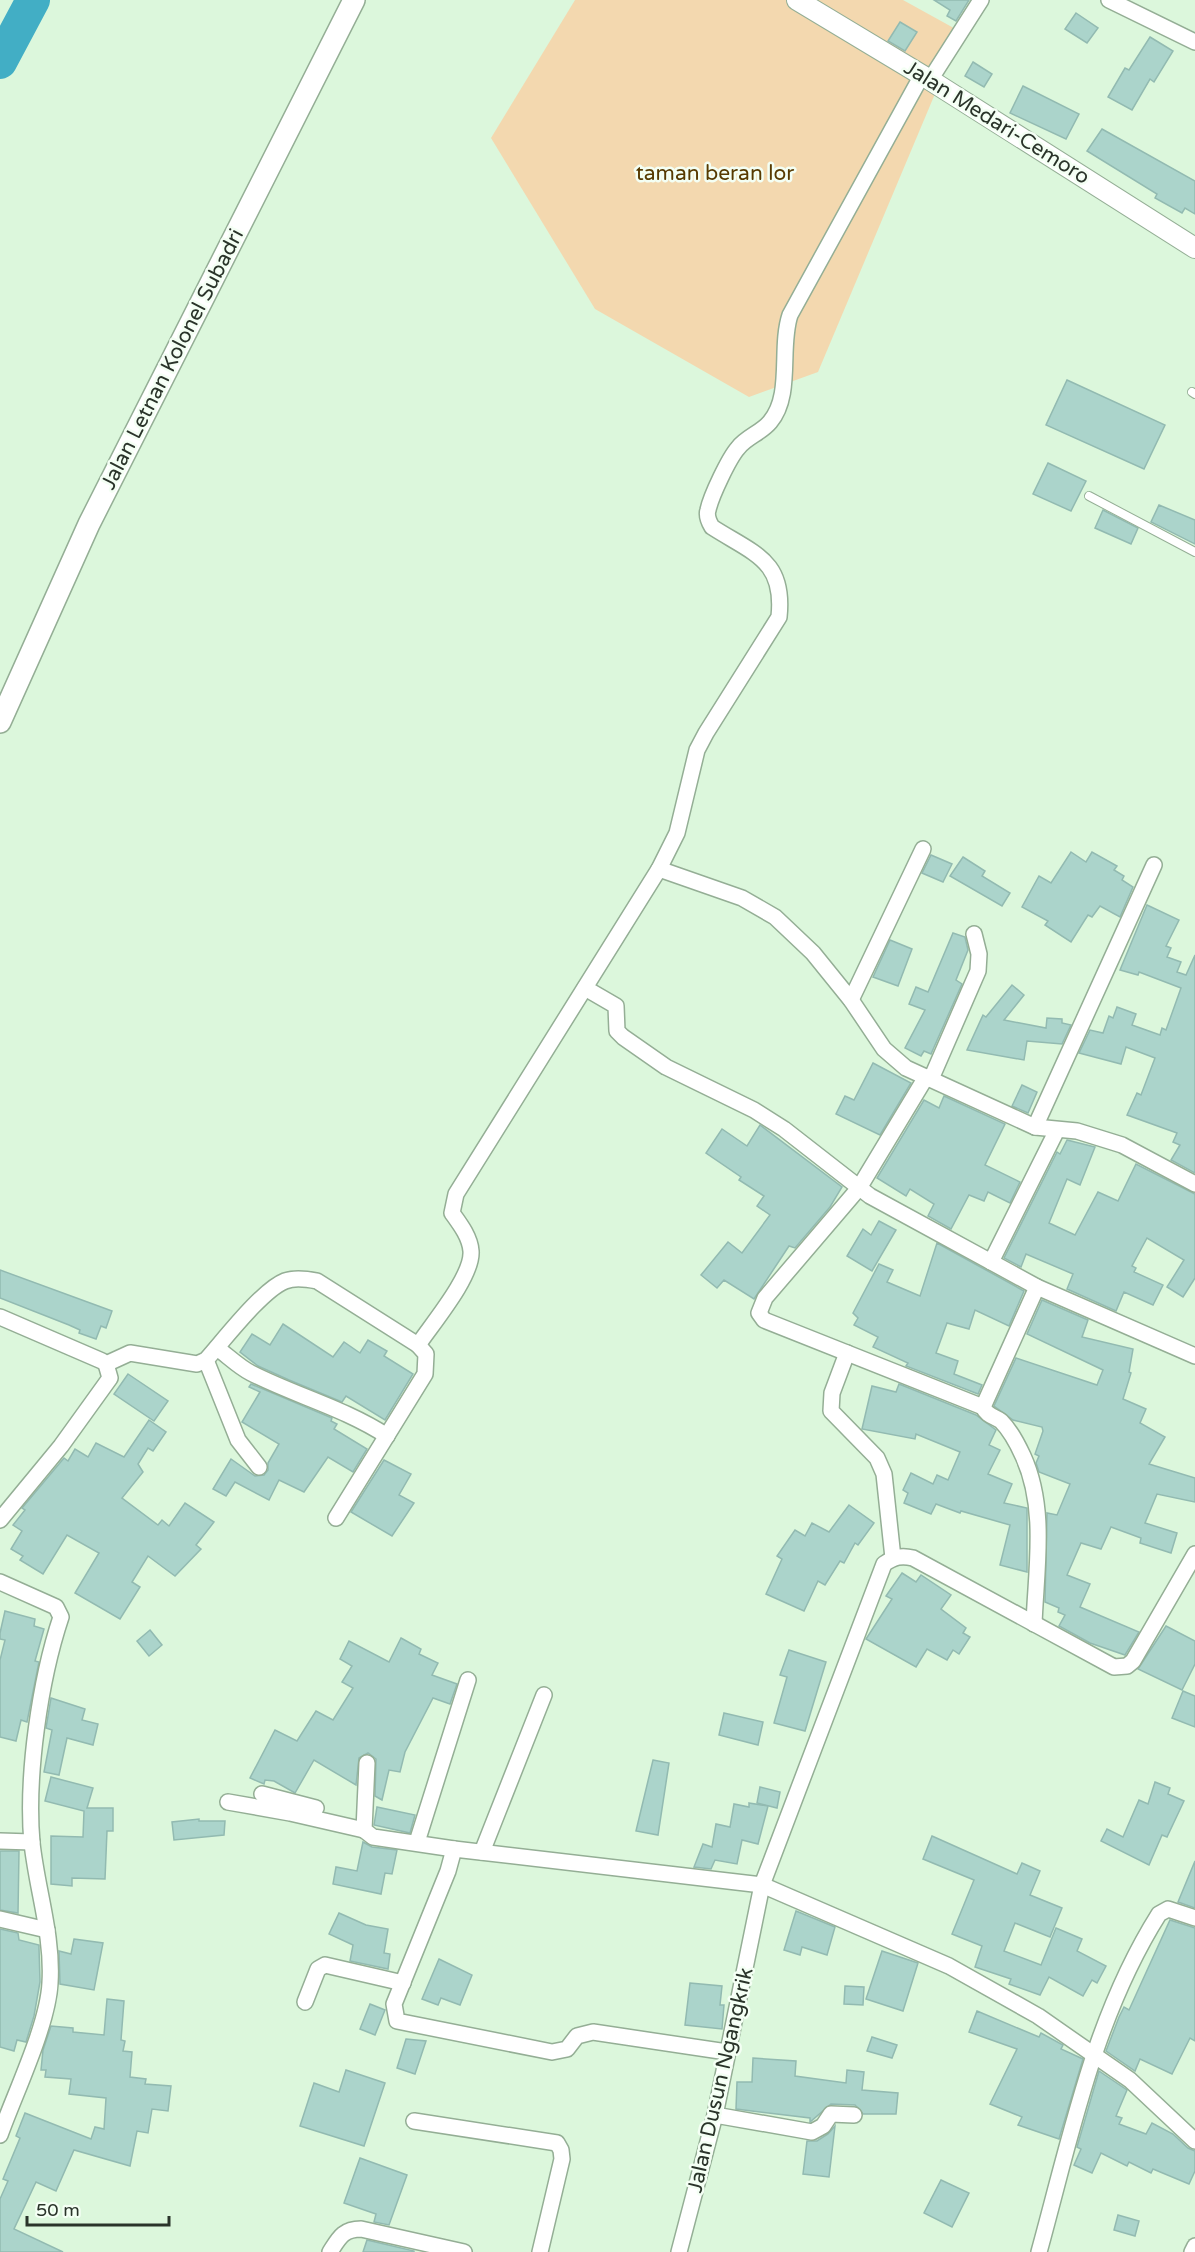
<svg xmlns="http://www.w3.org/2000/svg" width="1195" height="2252" font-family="'Varela Round',sans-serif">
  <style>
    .green { fill: #f3d8af }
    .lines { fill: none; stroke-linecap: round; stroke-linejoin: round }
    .river { stroke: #42aec5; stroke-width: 34 }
    .building { fill: #abd4cb; stroke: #92bab1; stroke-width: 1.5 }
    .service-casing { stroke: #94ae95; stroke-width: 10 }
    .minor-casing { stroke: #94ae95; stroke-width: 18 }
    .tertiary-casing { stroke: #94ae95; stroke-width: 22 }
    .secondary-casing { stroke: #94ae95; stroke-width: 24 }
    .service { stroke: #fff; stroke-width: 8 }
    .minor { stroke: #fff; stroke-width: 15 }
    .tertiary { stroke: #fff; stroke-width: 20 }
    .secondary { stroke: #fff; stroke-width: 21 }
    .labels { text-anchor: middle; stroke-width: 5; stroke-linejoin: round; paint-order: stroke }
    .street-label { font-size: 21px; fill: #2a342a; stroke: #f4fff4 }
    .park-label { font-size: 21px; fill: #573a00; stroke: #f4fff4 }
  </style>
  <rect width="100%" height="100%" fill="#dcf7dc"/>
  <path class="green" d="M575,0H903L961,32L818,372L749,397L595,309L491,138Z"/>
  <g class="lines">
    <path class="river" d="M0,62L33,0"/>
  </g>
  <g class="building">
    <path d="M934,0H969L956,21L947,16L950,10Z"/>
    <path d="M1076,13L1098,28L1087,43L1065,29Z"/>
    <path d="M900,22L917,32L905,51L888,41Z"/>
    <path d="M1150,37L1173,51L1154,82L1150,79L1132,110L1108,97L1125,68L1129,70Z"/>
    <path d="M973,62L992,74L984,87L965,76Z"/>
    <path d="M1023,86L1079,114L1066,139L1010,113Z"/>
    <path d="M1102,129L1195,181V214L1185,208L1182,213L1155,198L1157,194L1087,151Z"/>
    <path d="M1067,380L1165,425L1144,469L1046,425Z"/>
    <path d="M1048,463L1086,481L1071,511L1033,494Z"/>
    <path d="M1159,505L1195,520V544L1151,522Z"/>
    <path d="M1103,510L1138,528L1131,544L1095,528Z"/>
    <path d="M1071,852L1086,862L1092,852L1117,866L1114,870L1124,876L1122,880L1133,887L1120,917L1100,906L1092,917L1088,915L1071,942L1045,925L1048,921L1022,907L1039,876L1051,883Z"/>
    <path d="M931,855L952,864L943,882L922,873Z"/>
    <path d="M963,857L985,871L982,876L1010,893L1002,906L950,876Z"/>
    <path d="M1147,905L1179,920L1166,946L1171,948L1167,957L1181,962L1177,972L1186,975L1195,955V1173L1171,1160L1180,1145L1173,1142L1177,1133L1127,1115L1137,1093L1141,1095L1155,1058L1126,1047L1121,1064L1079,1053L1090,1030L1103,1033L1109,1016L1113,1018L1117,1007L1136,1014L1132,1025L1160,1035L1162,1028L1166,1030L1181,988L1139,972L1138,975L1120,970Z"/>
    <path d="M953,933L965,937L968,950L956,980L962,984L931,1054L924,1051L921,1056L905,1048L925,1010L909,1004L916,987L928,992Z"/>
    <path d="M890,940L912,949L898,986L873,977Z"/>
    <path d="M1012,985L1024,995L1004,1020L1046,1028L1047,1018L1062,1019V1023L1071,1025L1062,1044L1027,1041L1024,1060L967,1050L983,1015L986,1017Z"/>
    <path d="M873,1063L911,1083L880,1135L836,1114L845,1096L854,1100Z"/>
    <path d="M1022,1085L1037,1092L1028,1113L1012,1106Z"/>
    <path d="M944,1096L1005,1124L985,1165L1020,1182L1010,1203L988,1192L984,1201L969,1195L951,1229L928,1216L934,1204L910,1189L906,1196L877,1178L924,1100L939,1108Z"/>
    <path d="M760,1125L842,1187L830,1207L795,1248L789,1246L754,1299L724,1280L717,1288L701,1275L728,1242L742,1253L770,1215L757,1206L764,1196L739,1180L741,1177L706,1153L722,1129L747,1146Z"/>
    <path d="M1067,1140L1095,1147L1080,1185L1067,1179L1049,1223L1075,1235L1098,1192L1118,1201L1136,1164L1195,1194V1278L1183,1297L1167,1287L1184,1260L1147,1238L1132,1266L1136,1268L1134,1272L1163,1285L1153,1305L1124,1292L1116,1311L1067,1289L1073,1274L1026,1254L1021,1267L1004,1258L1057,1152L1060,1154Z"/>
    <path d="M879,1221L896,1230L872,1271L847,1256L863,1229L871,1235Z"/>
    <path d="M937,1243L1024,1291L1009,1326L975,1310L969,1329L947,1323L936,1353L958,1361L954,1374L982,1385L978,1394L906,1366L908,1363L873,1347L878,1337L854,1325L858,1318L853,1313L879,1264L893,1270L887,1282L920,1296Z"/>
    <path d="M0,1270L112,1311L106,1328L101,1326L96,1339L79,1333L80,1330L69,1325L0,1298Z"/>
    <path d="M1042,1300L1088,1320L1082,1337L1133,1349L1129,1372L1131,1373L1123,1399L1146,1409L1140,1423L1165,1437L1149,1464L1195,1478V1502L1157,1494L1145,1523L1177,1533L1171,1553L1140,1543L1141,1538L1111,1527L1101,1549L1081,1543L1067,1575L1090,1584L1080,1607L1139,1632L1125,1655L1090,1643L1059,1626L1065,1615L1058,1612L1059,1608L1045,1602L1047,1513L1057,1515L1070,1484L1039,1472L1036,1463L1039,1456L1035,1454L1043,1431L1042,1427L1013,1420L994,1406L1016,1358L1097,1385L1103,1370L1027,1334Z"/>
    <path d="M283,1324L333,1357L344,1342L360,1353L368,1340L387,1351L384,1356L413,1374L385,1420L346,1396L342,1402L289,1380L258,1366L240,1352L252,1334L270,1345Z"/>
    <path d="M128,1374L168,1401L154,1421L114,1394Z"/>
    <path d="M251,1384L332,1418L331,1421L337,1424L334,1429L367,1449L353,1472L328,1457L304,1492L279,1480L269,1500L235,1482L226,1496L213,1489L231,1459L255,1476L264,1475L268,1470V1463L279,1444L242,1422L260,1392L249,1387Z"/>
    <path d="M899,1384L976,1415L996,1430L989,1445L1000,1450L988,1474L1012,1484L1004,1503L1027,1508V1572L1000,1565L1010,1525L961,1511L960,1513L936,1504L931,1514L904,1503L908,1493L903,1490L911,1473L933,1484L937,1475L948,1480L960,1452L916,1434L915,1439L862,1429L872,1386L896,1392Z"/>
    <path d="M149,1420L166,1432L153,1451L148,1448L138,1464L143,1472L122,1498L158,1525L162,1520L169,1526L185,1503L214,1522L196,1545L201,1549L175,1576L148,1556L132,1582L140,1587L120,1619L75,1593L99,1553L67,1535L43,1574L20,1560L23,1556L11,1549L22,1531L13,1525L25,1510L22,1508L64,1458L68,1461L75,1449L88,1457L96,1443L124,1457Z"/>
    <path d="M384,1460L411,1474L399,1495L414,1503L392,1536L351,1512Z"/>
    <path d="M849,1505L874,1523L858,1545L855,1543L844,1563L840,1561L825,1585L818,1581L804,1611L766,1594L782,1559L777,1556L795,1530L805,1536L812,1523L829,1532Z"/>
    <path d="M902,1573L916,1582L921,1575L951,1595L941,1609L966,1628L963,1633L970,1637L959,1654L953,1650L947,1660L927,1649L916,1667L866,1639L892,1599L886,1596Z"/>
    <path d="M5,1611L35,1619L34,1626L44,1629L35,1661L39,1662L27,1722L21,1720L16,1741L0,1737V1660L5,1640L0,1639V1633Z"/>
    <path d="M1166,1626L1195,1641V1664L1182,1690L1138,1669Z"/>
    <path d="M150,1630L162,1645L149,1656L137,1641Z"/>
    <path d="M401,1638L421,1649L419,1654L438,1663L432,1675L457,1684L450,1704L433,1698L405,1752L400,1772L389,1770L382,1800L375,1796L376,1759L368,1753L359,1758L356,1785L314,1760L295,1793L274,1781L265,1780L264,1784L250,1778L275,1730L297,1741L316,1711L333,1720L353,1688L342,1682L352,1666L340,1659L349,1641L389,1662Z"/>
    <path d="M789,1650L826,1662L805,1731L774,1723L787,1677L780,1675Z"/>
    <path d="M1183,1691L1195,1696V1727L1172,1718Z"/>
    <path d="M51,1698L85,1709L82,1720L98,1724L93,1745L67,1738L59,1775L44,1772L52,1730L46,1728Z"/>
    <path d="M724,1713L763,1722L758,1745L719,1735Z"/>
    <path d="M653,1760L669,1763L658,1835L636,1831Z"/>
    <path d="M51,1777L93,1788L87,1808H113V1831H107L105,1879L72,1878V1886L51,1884V1836L83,1837L84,1811L45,1801Z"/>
    <path d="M1155,1782L1170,1788L1168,1794L1184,1801L1167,1837L1162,1835L1149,1865L1101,1841L1107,1829L1123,1837L1139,1800L1148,1804Z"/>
    <path d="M760,1787L780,1792L777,1808L757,1803Z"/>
    <path d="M749,1803L768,1806L758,1844L742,1840L737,1864L715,1860L711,1869L694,1867L703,1844L712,1847L716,1824L730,1827L734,1804L749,1807Z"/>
    <path d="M377,1807L415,1815L410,1833L374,1825Z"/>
    <path d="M199,1819V1821H225L224,1835L174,1840L172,1822Z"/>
    <path d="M932,1836L1017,1874L1022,1863L1040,1871L1030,1895L1062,1908L1050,1937L1015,1923L1004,1951L1041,1965L1056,1928L1082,1939L1077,1951L1106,1966L1097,1983L1092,1980L1083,1996L1049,1977L1040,1995L1009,1984L1011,1979L975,1967L982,1946L952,1934L974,1880L923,1859Z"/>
    <path d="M363,1842L372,1847L397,1850L392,1874L385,1873L381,1894L333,1884L336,1867L357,1871Z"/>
    <path d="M0,1851H19L18,1913L0,1910Z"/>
    <path d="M1195,1861V1908L1178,1902Z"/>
    <path d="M796,1911L835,1927L827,1955L802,1947L800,1955L784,1950Z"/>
    <path d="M339,1913L366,1925L388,1929L384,1953L390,1954L388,1969L350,1961L353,1945L329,1934Z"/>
    <path d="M1170,1920L1195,1928V2041L1190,2038L1172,2074L1140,2059L1135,2071L1106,2051L1119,2017L1124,2007L1129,2010Z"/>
    <path d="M0,1929L18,1933L19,1940L39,1945V1948L40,1982L34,2016L26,2042L17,2040L14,2051L0,2047Z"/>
    <path d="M74,1939L103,1943L94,1990L60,1984L59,1951L71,1954Z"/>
    <path d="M882,1951L918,1963L903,2011L866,1999Z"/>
    <path d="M439,1959L472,1975L460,2005L441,1998L438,2005L422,1999Z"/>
    <path d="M690,1983L722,1986L720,2005H724L722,2029L685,2025Z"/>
    <path d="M845,1986L864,1987L863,2005L844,2004Z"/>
    <path d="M107,1999L124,2001L121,2040L125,2041L123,2051L132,2052L130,2077L146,2079L145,2084L171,2086L168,2111L152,2109L148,2133L137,2131L130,2166L74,2150L56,2191L36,2182L14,2229L63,2252H0V2199L8,2181L3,2179L20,2138L16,2136L25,2113L91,2139L95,2127L104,2129L106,2098L69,2094L71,2079L45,2077L46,2070H41L43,2050L51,2026L73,2028V2032L104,2035Z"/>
    <path d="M370,2004L385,2010L375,2035L360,2029Z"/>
    <path d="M977,2011L1039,2037L1041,2033L1063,2045L1061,2049L1083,2059L1059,2139L1018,2125L1022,2117L990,2104L1017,2049L969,2032Z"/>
    <path d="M872,2037L897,2045L892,2058L867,2051Z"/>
    <path d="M406,2039L426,2041L415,2074L397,2068Z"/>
    <path d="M753,2058L796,2061L795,2076L846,2083L847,2070L864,2072L862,2090L898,2093L896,2114H863L855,2105L831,2104L810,2122V2118L736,2109L737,2082H752Z"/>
    <path d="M346,2070L385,2083L364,2146L300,2126L314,2083L339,2092Z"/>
    <path d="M1099,2071L1127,2090L1116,2116L1122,2118L1119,2124L1146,2134L1152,2123L1173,2134L1188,2148L1195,2151V2171L1189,2184L1153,2169L1151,2173L1129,2162L1127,2166L1101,2153L1092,2173L1074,2165L1081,2149L1077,2147Z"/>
    <path d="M835,2126L829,2177L803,2174L807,2141H817L828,2134Z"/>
    <path d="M360,2158L407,2175L389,2225L374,2222L376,2214L344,2203Z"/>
    <path d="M941,2180L969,2193L952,2227L924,2213Z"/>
    <path d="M1118,2215L1139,2221L1135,2236L1114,2230Z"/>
    <path d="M367,2240L414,2251V2252H363Z"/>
  </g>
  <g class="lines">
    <defs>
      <g id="service">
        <path d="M1192,392L1195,394"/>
        <path d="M1089,496L1195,552"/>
      </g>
      <g id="minor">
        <path d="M1109,0L1195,42"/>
        <path d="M930,80L981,0"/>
        <path d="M659,869L742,898L775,917L813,953L851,1000L884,1049L906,1068L1035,1127L1077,1131L1122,1145L1195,1184"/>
        <path d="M585,988L616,1006L617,1031L623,1037L666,1067L754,1110L784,1129L870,1196L1037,1287L1195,1356"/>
        <path d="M851,1000L923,849"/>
        <path d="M926,1077L859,1188L765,1298L759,1313L764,1320L983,1407"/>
        <path d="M931,1079L978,971L979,954L974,934"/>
        <path d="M1035,1127L1154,865"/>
        <path d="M991,1262L1057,1130"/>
        <path d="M0,1317L102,1361L106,1364L110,1378L61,1446L0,1520"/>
        <path d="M217,1348C228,1356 239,1367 251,1373C296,1396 344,1408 387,1436"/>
        <path d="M847,1353L832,1393L831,1411L877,1458L884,1474L893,1558"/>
        <path d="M206,1360L238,1440L259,1467"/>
        <path d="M106,1364L130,1353L197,1364L206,1360C224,1340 262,1290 285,1281C295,1277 307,1279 317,1281L418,1345C432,1324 473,1276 471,1251C470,1237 460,1224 452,1213L456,1194L659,869L677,833L697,750L706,733L779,617C785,560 754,554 712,527C709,522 706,516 708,510C711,496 729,458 738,448C746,437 761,433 770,422C793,395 779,348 790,315L922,75"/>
        <path d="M336,1518L425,1374L426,1354L418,1345"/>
        <path d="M0,1582L56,1607L61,1617C40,1680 26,1776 32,1843C37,1890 53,1935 50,1983C48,2025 15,2093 0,2135"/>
        <path d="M1034,1624C1036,1569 1047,1508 1023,1456C1018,1445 1010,1430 1001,1421C994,1416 987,1416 983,1407L1037,1287"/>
        <path d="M367,1763L364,1830L373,1837L454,1849"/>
        <path d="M262,1794L316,1808"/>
        <path d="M228,1802L290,1813L364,1830"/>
        <path d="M0,1841L32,1842"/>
        <path d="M417,1842L468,1680"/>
        <path d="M482,1852L544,1695"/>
        <path d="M0,1919L47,1930"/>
        <path d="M305,2002L318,1969L325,1965L403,1983"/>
        <path d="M727,2052L593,2032L577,2036L567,2049L552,2052L397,2021L394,2004L448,1871L454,1849L762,1885L949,1966L1038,2016L1130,2080L1195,2141"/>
        <path d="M715,2115L812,2132L823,2126L831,2114L854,2115"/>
        <path d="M414,2121L557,2143L561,2150L562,2159L540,2252"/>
        <path d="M330,2252C339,2238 343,2229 361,2229L464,2252"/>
        <path d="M679,2252L715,2115L762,1885L884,1564C894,1557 901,1555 913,1558L1114,1667L1127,1666L1133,1661L1195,1554"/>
        <path d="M1039,2252C1071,2136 1094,2017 1159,1914L1168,1909L1195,1918"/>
        <path d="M1192,2252L1195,2246"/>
      </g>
      <path id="tertiary" d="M797,0L930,80L1195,248"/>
      <path id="secondary" d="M0,722L89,524L354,0"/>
    </defs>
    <use href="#service" class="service-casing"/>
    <use href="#minor" class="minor-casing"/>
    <use href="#tertiary" class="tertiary-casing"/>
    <use href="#secondary" class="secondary-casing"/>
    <use href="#service" class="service"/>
    <use href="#minor" class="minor"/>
    <use href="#tertiary" class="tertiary"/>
    <use href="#secondary" class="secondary"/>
  </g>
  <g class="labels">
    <g class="street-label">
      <text transform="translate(997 122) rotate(32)" y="7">Jalan Medari-Cemoro</text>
      <text transform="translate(172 359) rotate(-63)" y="7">Jalan Letnan Kolonel Subadri</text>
      <text transform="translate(720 2080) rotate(-77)" y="7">Jalan Dusun Ngangkrik</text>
    </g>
    <g class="park-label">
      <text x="715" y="180">taman beran lor</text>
    </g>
  </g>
  <path d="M27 2216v9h142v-9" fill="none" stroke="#2a342a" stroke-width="3"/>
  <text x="36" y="2216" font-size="18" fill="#2a342a" stroke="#f4fff4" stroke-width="4.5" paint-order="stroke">50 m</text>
</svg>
